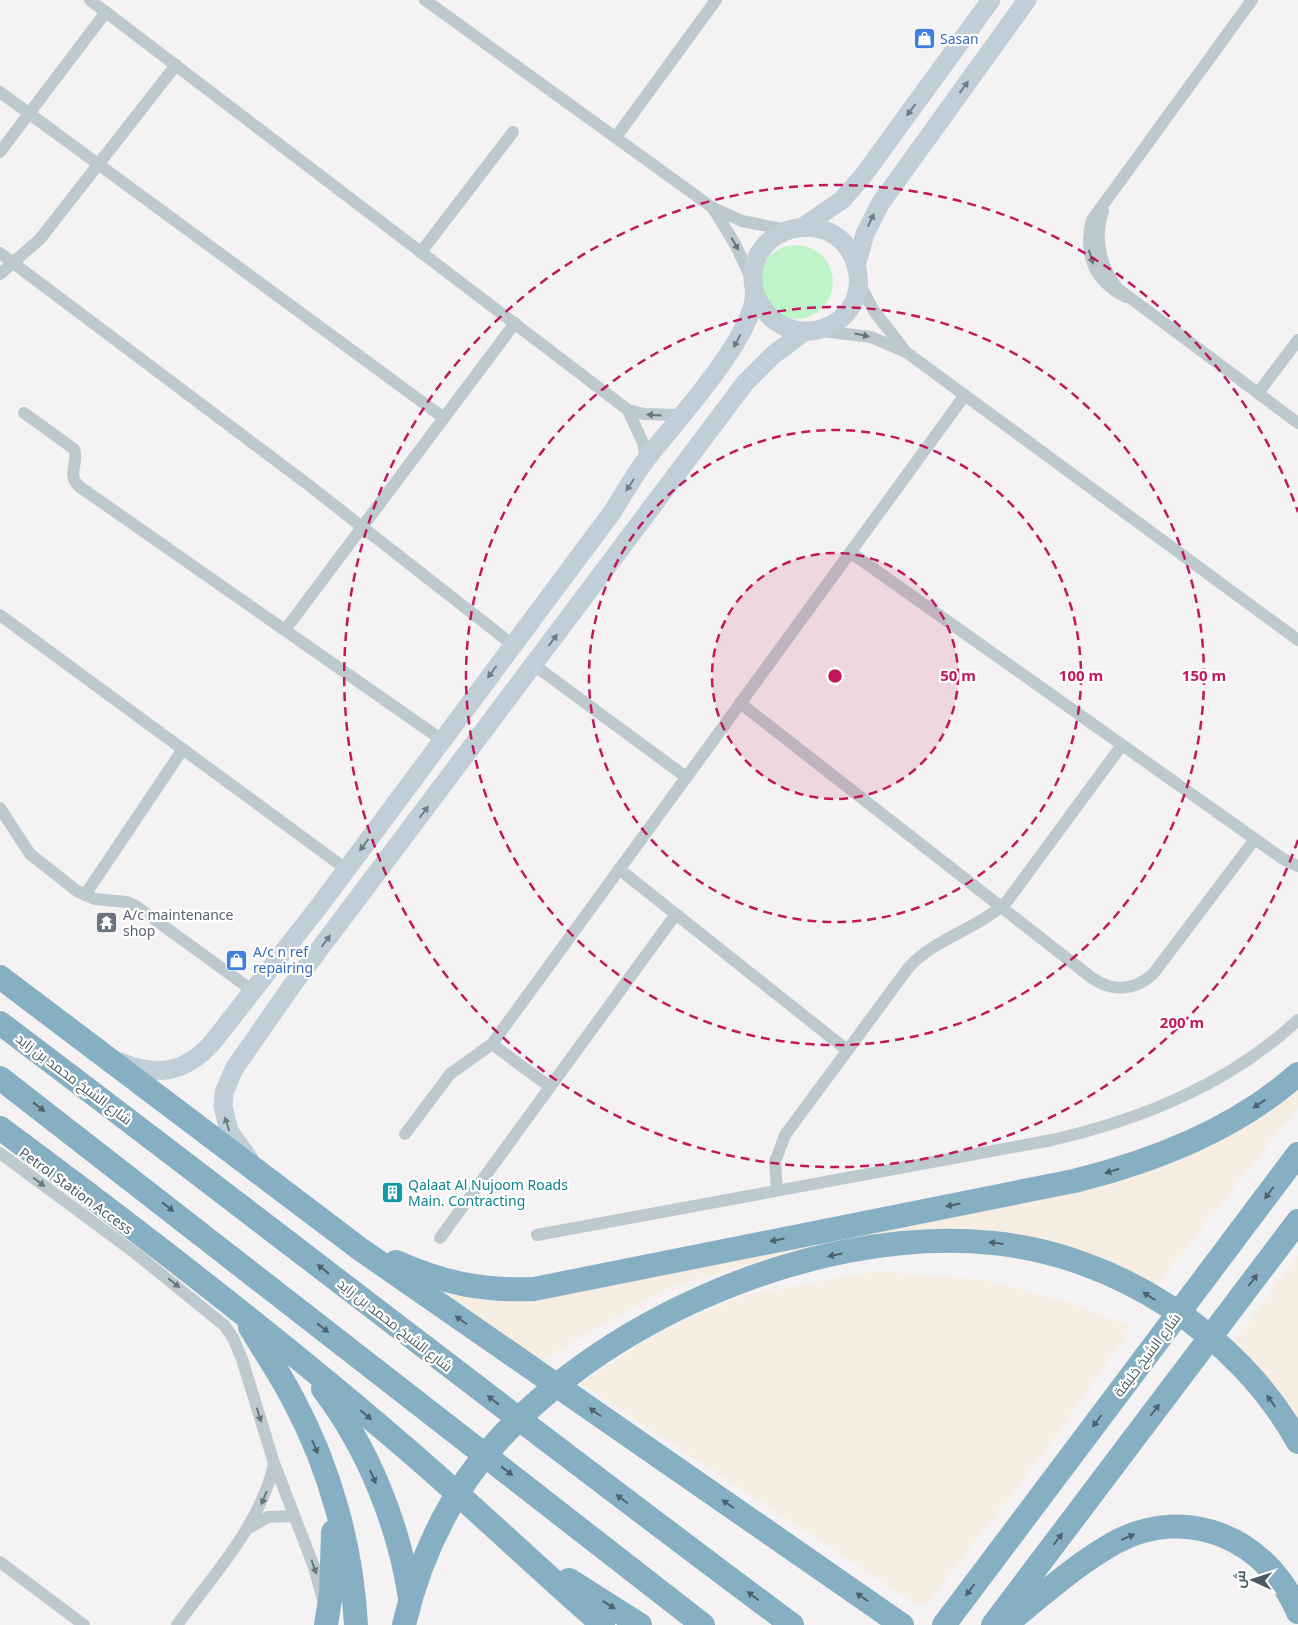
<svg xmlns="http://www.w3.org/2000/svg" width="1298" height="1625" font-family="'Noto Sans',Cairo,sans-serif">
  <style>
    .green { fill: #bff4cb }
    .sand { fill: #f6ede3 }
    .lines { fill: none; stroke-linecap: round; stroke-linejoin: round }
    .street { stroke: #bccacf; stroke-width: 12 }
    .secondary { stroke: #bfced7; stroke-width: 19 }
    .highway { stroke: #87afc4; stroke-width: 24 }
    .oneway { fill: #6c7d85 }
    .oneway2 { fill: #65767d }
    .oneway3 { fill: #4e626c }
    .ring { fill: none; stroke: #c2185b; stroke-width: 2.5; stroke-dasharray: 9 6 }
    .labels { text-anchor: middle; stroke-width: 4.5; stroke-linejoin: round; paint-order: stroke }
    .shop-label { font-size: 14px; fill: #366cbe; stroke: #fff; text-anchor: start }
    .worship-label { font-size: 14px; fill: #5b616d; stroke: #fff; text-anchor: start }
    .street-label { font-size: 14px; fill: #485a62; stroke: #fff }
    .culture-label { font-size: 14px; fill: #0d838f; stroke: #fff; text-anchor: start }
    .centre { fill: #c2185b; stroke: #fff; stroke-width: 2.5 }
    .ring-label { font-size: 15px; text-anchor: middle; font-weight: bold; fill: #c2185b; stroke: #fff; stroke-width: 4.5; stroke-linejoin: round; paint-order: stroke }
  </style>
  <rect width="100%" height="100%" fill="#f5f2f3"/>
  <circle class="green" cx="796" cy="282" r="37"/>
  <g class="sand">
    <path d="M1298,1087V1107L1157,1285L1085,1252L997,1231H908L798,1250L668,1288L541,1360L442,1294L493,1300L1054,1193Z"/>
    <path d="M1298,1255V1428L1231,1346Z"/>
    <path d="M876,1271L986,1280L1072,1303L1132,1327L1047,1449L925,1606L914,1603L580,1383L664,1329L745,1295Z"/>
  </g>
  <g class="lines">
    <g class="street">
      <path d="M90,0L628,410L644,414L680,415"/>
      <path d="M425,0L713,208L742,221L787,230"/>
      <path d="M0,92L444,418"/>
      <path d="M616,137L716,0"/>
      <path d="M0,152L106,12"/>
      <path d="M713,208L735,244L751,278"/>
      <path d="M1103,211C1094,239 1100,265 1117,288L1298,423"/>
      <path d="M421,252L513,132"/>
      <path d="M0,253L306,483L513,645"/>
      <path d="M0,274L40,239L176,65"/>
      <path d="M858,281L874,311L903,348"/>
      <path d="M1126,297C1094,281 1083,254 1092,220L1252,0"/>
      <path d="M822,331L871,337L906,352L1298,640"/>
      <path d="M1258,393L1298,340"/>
      <path d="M628,410L643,443L646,460"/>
      <path d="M24,413L74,449C80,463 65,475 80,487L442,740"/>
      <path d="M850,552L1283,859L1298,866"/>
      <path d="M0,615L346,869"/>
      <path d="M285,630L515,323"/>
      <path d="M534,665L686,777"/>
      <path d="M740,703L1092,978C1113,992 1134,991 1153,974L1255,839"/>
      <path d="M0,808L30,854L77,891L95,899L127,902L136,906L253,991"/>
      <path d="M619,869L847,1050"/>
      <path d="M85,895L183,749"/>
      <path d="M492,1044L550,1087"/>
      <path d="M405,1134L450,1074L492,1044L965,395"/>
      <path d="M0,1153L135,1253L224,1325L233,1338L242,1359L274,1463L314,1567L323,1600"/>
      <path d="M777,1190L775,1162L785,1135L909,967C937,937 979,929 1008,900L1122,745"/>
      <path d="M537,1235L1052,1140C1143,1119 1229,1084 1298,1020"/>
      <path d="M440,1238L676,914"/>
      <path d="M249,1528L268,1517L294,1516"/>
      <path d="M0,1562L84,1625"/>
      <path d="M177,1625C213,1575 260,1526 274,1464"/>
    </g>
    <g class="secondary">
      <path d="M804,226L842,200L863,176L991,0"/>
      <path d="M856,266L865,234L880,204L1027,0"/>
      <path d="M120,1062C157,1077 185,1073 212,1043L320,905L613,511C624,493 635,474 648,457C674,423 762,329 754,287C742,225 837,201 856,265C874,326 786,362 756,296"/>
      <path d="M249,1159L229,1131L223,1106L224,1093L234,1069L291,987L745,383L773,355L804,332"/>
    </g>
    <g class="highway">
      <path d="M0,977L360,1249L902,1625"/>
      <path d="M0,1023C265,1223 526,1427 792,1625"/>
      <path d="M0,1078L703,1625"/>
      <path d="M0,1128C135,1228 268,1330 395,1439C466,1499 533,1564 603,1625"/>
      <path d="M396,1262C444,1283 481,1291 534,1289L1074,1181C1154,1161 1235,1130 1298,1074"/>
      <path d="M250,1327C264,1351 280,1374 293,1399C330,1468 352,1547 356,1625"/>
      <path d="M323,1389C368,1448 399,1525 410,1598"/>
      <path d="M569,1580L640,1625"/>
      <path d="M326,1625L331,1593L333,1532"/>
      <path d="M404,1625C416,1573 437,1523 467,1479C573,1329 811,1224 993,1243C1116,1255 1238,1334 1298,1442"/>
      <path d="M944,1625L1298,1154"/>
      <path d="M993,1625L1298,1221"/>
      <path d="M1005,1625C1040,1597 1075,1565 1114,1543C1187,1503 1267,1539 1298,1612"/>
    </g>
  </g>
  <defs><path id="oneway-solid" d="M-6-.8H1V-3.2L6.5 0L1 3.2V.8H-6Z" transform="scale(1.25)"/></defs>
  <g class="oneway">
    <use href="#oneway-solid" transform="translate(964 87) rotate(-54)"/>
    <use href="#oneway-solid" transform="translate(911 110) rotate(126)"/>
    <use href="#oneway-solid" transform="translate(871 220) rotate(-65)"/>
    <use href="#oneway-solid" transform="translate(737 341) rotate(118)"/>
    <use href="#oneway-solid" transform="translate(630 485) rotate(123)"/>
    <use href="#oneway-solid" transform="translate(553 640) rotate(-53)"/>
    <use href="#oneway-solid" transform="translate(492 672) rotate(127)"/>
    <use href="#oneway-solid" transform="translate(424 812) rotate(-53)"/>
    <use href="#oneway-solid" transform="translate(364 845) rotate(127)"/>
    <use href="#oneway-solid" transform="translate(326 941) rotate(-53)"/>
    <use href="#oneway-solid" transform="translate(227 1124) rotate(-108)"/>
  </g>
  <g class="oneway2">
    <use href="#oneway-solid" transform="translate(735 244) rotate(61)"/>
    <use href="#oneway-solid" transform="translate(1091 257) rotate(73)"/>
    <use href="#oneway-solid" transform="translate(862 335) rotate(12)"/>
    <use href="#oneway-solid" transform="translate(654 415) rotate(-177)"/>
    <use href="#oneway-solid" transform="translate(39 1182) rotate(37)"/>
    <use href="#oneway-solid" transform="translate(174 1283) rotate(38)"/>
    <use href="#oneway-solid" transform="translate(259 1415) rotate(73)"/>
    <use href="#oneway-solid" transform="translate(264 1498) rotate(112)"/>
    <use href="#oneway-solid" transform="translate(314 1567) rotate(70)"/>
  </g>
  <g class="oneway3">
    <use href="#oneway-solid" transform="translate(1259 1104) rotate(146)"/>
    <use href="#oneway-solid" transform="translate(39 1107) rotate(38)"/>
    <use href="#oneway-solid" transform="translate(1112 1171) rotate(163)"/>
    <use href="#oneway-solid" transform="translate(1269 1193) rotate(127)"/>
    <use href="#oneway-solid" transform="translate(953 1205) rotate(169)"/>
    <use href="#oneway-solid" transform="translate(168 1207) rotate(38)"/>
    <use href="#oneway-solid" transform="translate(777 1240) rotate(169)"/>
    <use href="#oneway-solid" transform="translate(996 1243) rotate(-173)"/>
    <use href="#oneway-solid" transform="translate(835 1255) rotate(168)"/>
    <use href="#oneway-solid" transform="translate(323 1269) rotate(-142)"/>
    <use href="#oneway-solid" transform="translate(1253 1280) rotate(-53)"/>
    <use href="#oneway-solid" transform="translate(1149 1296) rotate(-148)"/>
    <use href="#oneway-solid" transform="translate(461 1320) rotate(-145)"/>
    <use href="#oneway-solid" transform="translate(323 1328) rotate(38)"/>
    <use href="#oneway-solid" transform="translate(493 1400) rotate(-142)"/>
    <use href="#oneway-solid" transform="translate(1271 1401) rotate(-126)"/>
    <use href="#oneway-solid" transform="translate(1155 1410) rotate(-53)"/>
    <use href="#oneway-solid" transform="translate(595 1412) rotate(-145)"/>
    <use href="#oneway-solid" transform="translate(366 1415) rotate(40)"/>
    <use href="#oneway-solid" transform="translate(1097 1421) rotate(127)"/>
    <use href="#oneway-solid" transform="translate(315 1447) rotate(67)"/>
    <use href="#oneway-solid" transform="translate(507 1471) rotate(38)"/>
    <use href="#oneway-solid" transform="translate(373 1477) rotate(67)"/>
    <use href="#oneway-solid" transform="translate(622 1499) rotate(-143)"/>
    <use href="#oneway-solid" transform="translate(728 1504) rotate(-145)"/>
    <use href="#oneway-solid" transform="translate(1128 1537) rotate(-23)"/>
    <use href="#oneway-solid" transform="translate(1058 1539) rotate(-53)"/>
    <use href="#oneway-solid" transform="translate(970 1590) rotate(127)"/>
    <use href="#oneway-solid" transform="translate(753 1596) rotate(-143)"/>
    <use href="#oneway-solid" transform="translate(862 1597) rotate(-145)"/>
    <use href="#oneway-solid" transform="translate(609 1605) rotate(33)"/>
  </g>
  <circle cx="835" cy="676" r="123" fill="#c2185b" fill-opacity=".12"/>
  <g class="ring">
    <circle cx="835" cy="676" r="123"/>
    <circle cx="835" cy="676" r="246"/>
    <circle cx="835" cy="676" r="369"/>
    <path d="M1298 840A491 491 0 1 1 1298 512"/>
  </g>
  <defs>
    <symbol id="shop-square" viewBox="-11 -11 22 22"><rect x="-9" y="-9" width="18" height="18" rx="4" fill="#3f7fe0" stroke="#fff"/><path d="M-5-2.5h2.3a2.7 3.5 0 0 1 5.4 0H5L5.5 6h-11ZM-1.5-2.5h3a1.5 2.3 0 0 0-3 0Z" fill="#fff"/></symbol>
    <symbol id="temple-square" viewBox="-11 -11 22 22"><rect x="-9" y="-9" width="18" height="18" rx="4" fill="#6b7280" stroke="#fff"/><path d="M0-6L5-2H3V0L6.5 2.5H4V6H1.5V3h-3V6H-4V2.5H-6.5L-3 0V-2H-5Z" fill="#fff"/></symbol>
    <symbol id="building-square" viewBox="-11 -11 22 22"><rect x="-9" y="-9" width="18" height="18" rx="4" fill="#0f9aa8" stroke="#fff"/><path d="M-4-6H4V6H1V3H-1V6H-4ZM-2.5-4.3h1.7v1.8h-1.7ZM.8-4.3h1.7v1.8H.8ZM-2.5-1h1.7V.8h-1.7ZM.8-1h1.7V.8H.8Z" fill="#fff"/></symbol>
  </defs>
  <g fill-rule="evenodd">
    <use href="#shop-square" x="912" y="26" width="25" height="25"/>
    <use href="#temple-square" x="94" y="910" width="25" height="25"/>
    <use href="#shop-square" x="224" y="948" width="25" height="25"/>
    <use href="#building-square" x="380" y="1180" width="25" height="25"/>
  </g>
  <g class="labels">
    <g class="shop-label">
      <text x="940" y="44">Sasan</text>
      <text x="253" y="957">A/c n ref<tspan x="253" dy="16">repairing</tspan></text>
    </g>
    <g class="worship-label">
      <text x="123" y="920">A/c maintenance<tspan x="123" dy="16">shop</tspan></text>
    </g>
    <g class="street-label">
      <text transform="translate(74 1079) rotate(37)" y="5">شارع الشيخ محمد بن زايد</text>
      <text transform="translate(76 1191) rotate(36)" y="5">Petrol Station Access</text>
      <text transform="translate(395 1325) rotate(38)" y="5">شارع الشيخ محمد بن زايد</text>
      <text transform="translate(1147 1355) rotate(-53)" y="5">شارع الشيخ خليفة</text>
    </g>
    <g class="culture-label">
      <text x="408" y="1190">Qalaat Al Nujoom Roads<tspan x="408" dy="16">Main. Contracting</tspan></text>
    </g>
  </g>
  <circle cx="835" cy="676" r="8" class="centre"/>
  <g class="ring-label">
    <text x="958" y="681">50 m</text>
    <text x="1081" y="681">100 m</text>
    <text x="1204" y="681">150 m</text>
    <text x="1182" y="1028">200 m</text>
  </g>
  <g transform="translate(1253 1580) rotate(273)" stroke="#ffffff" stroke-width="4" paint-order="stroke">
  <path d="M0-4L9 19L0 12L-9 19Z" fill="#485a62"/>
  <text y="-8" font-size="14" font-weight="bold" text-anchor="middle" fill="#485a62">ش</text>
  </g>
</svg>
